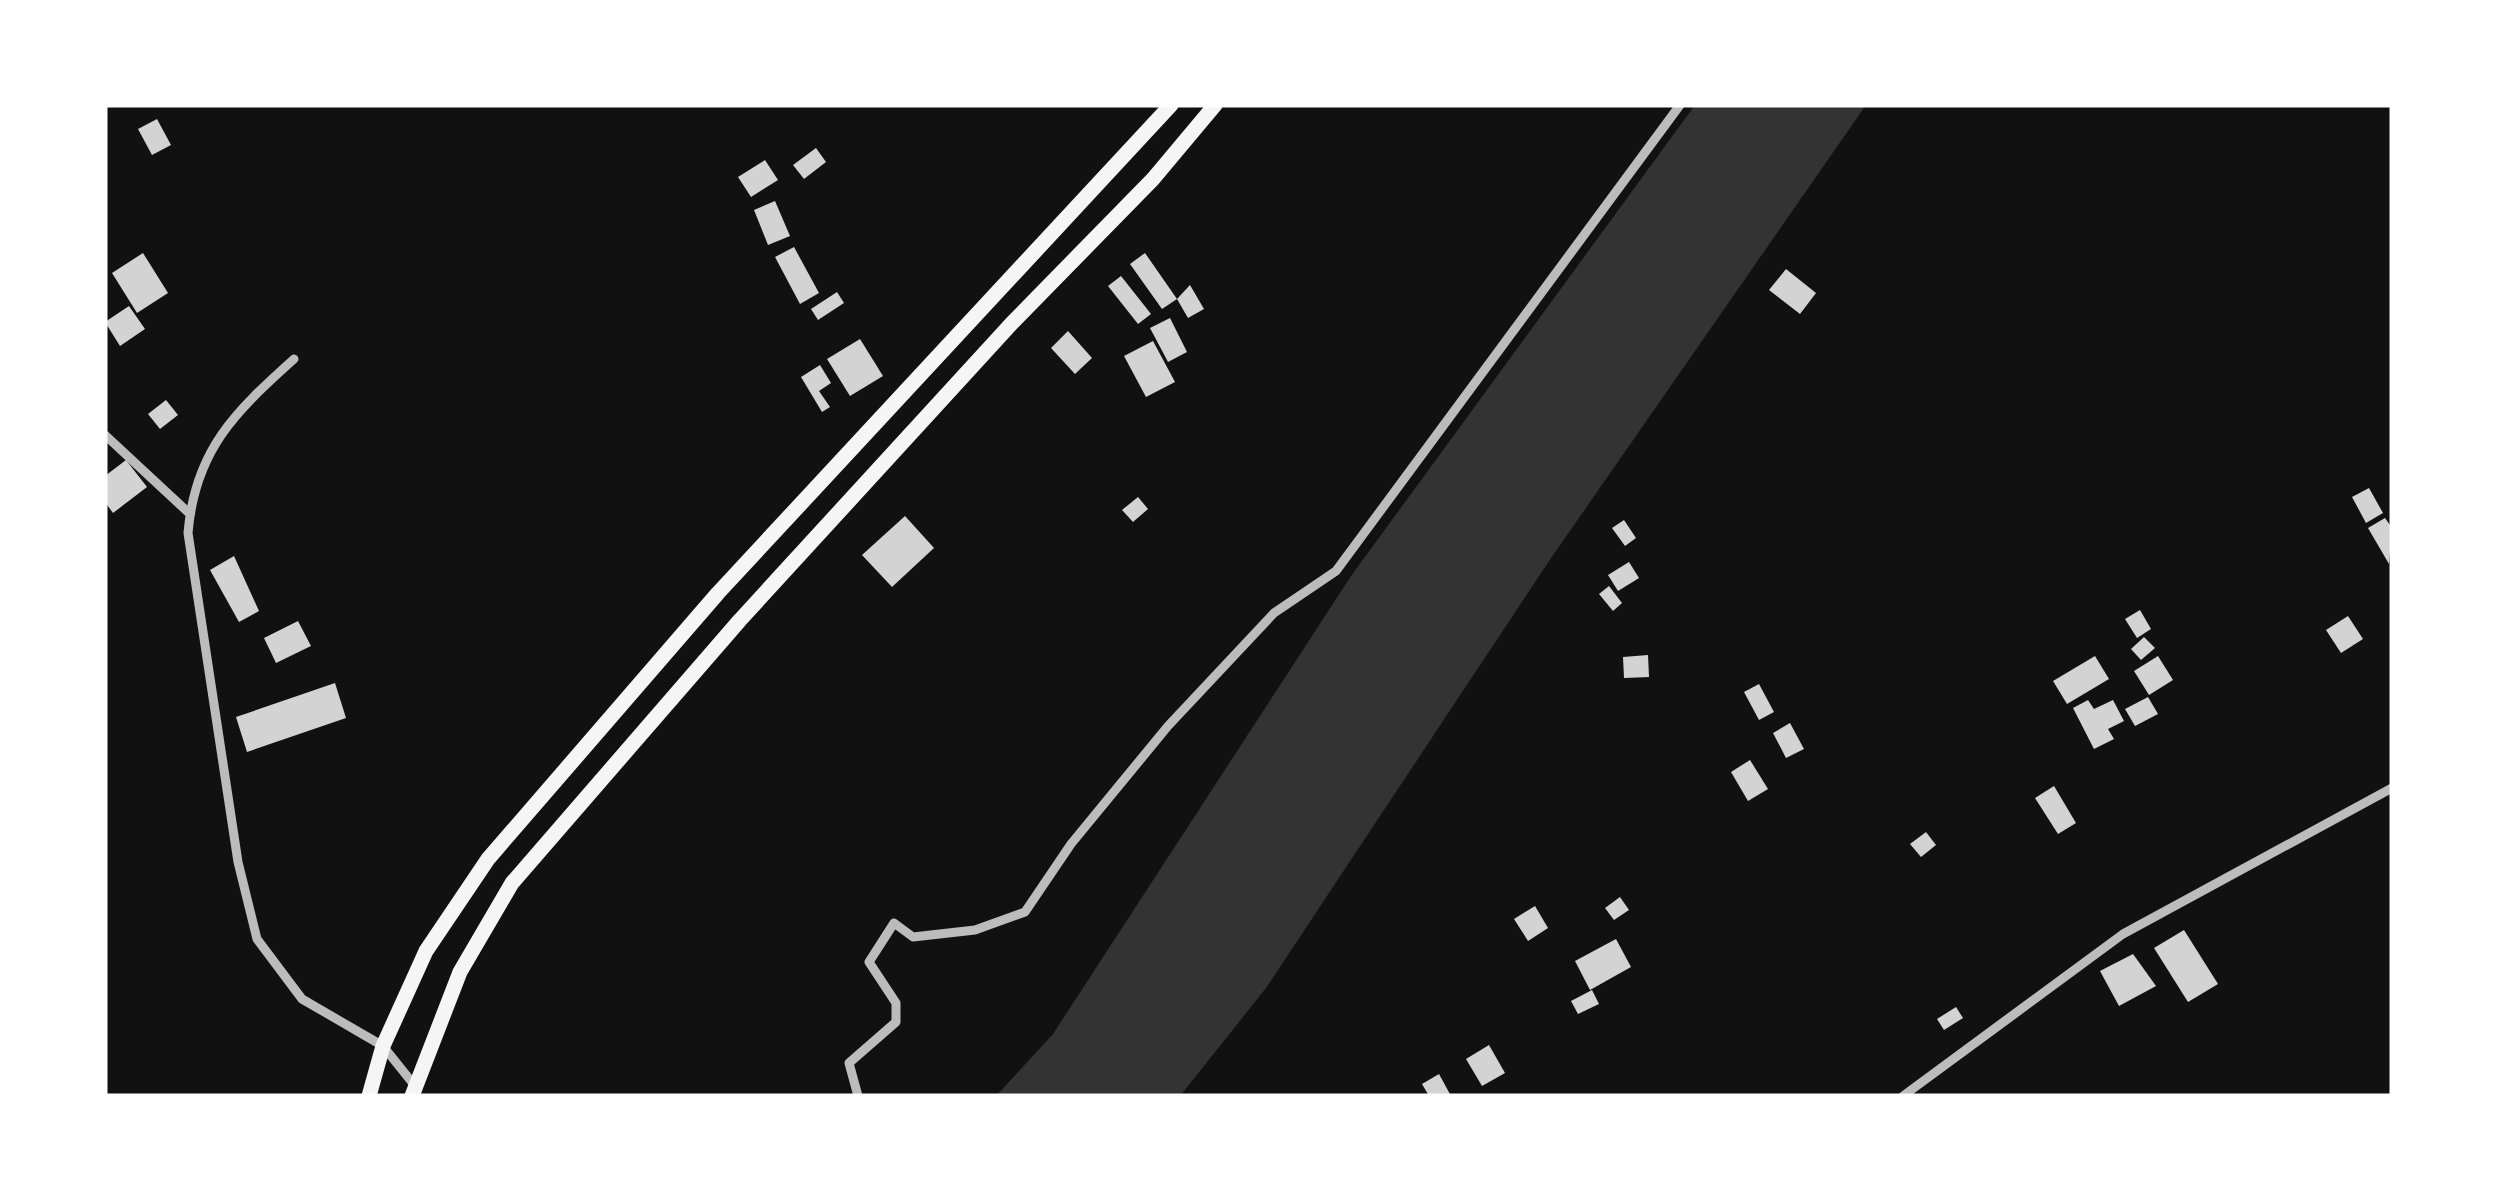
<svg xmlns="http://www.w3.org/2000/svg" width="2497" height="1201" font-family="Mulish,sans-serif">
  <style>
    .water { fill: #333 }
    .building { fill: #d3d3d3 }
    .lines { fill: none; stroke-linecap: round; stroke-linejoin: round }
    .minor { stroke: #bcbcbc; stroke-width: 9 }
    .trunk { stroke: #f5f5f5; stroke-width: 15 }
  </style>
  <rect width="100%" height="100%" fill="#111"/>
  <path class="water" d="M1695,105H1866L1549,561L1266,988L1180,1096H996L1053,1034L1351,576Z"/>
  <g class="building">
    <path d="M157,119L171,145L152,155L138,129Z"/>
    <path d="M816,148L826,162L804,179L793,165Z"/>
    <path d="M765,160L778,180L751,197L738,177Z"/>
    <path d="M775,201L790,236L768,245L754,210Z"/>
    <path d="M794,247L819,293L800,304L775,257Z"/>
    <path d="M143,253L168,293L137,313L112,273Z"/>
    <path d="M1145,253L1177,299L1162,309L1130,264Z"/>
    <path d="M1786,269L1816,293L1800,314L1769,290Z"/>
    <path d="M1121,276L1151,314L1138,324L1108,286Z"/>
    <path d="M1190,285L1204,309L1188,318L1177,299Z"/>
    <path d="M837,292L844,303L818,320L811,309Z"/>
    <path d="M129,306L145,329L120,346L105,322Z"/>
    <path d="M1170,318L1187,352L1168,362L1150,328Z"/>
    <path d="M1068,331L1092,358L1075,374L1051,348Z"/>
    <path d="M860,339L883,376L850,396L827,359Z"/>
    <path d="M1153,341L1175,382L1146,397L1124,356Z"/>
    <path d="M820,365L831,383L819,391L830,407L822,412L801,377Z"/>
    <path d="M166,400L178,415L160,429L148,414Z"/>
    <path d="M126,460L147,487L113,513L105,502V476Z"/>
    <path d="M2369,488L2383,513L2366,523L2352,497Z"/>
    <path d="M1138,497L1148,509L1133,522L1122,510Z"/>
    <path d="M905,516L934,548L892,587L862,555Z"/>
    <path d="M2385,518L2392,528L2389,564L2368,528Z"/>
    <path d="M1624,520L1636,538L1625,546L1612,528Z"/>
    <path d="M234,556L259,611L239,622L210,570Z"/>
    <path d="M1629,562L1639,578L1618,591L1608,575Z"/>
    <path d="M1609,586L1622,603L1613,611L1599,594Z"/>
    <path d="M2140,610L2151,629L2137,638L2125,619Z"/>
    <path d="M2348,616L2363,639L2341,653L2326,630Z"/>
    <path d="M298,621L311,646L276,663L264,638Z"/>
    <path d="M2144,637L2155,648L2141,660L2131,649Z"/>
    <path d="M1648,655L1649,677L1624,678L1623,657Z"/>
    <path d="M2095,656L2109,679L2067,704L2053,681Z"/>
    <path d="M2158,656L2173,680L2149,695L2134,671Z"/>
    <path d="M335,683L346,718L247,752L236,717Z"/>
    <path d="M1759,684L1774,712L1759,720L1744,692Z"/>
    <path d="M2148,697L2158,714L2135,726L2125,709Z"/>
    <path d="M2088,700L2094,709L2113,700L2124,721L2108,729L2114,739L2094,749L2073,708Z"/>
    <path d="M1790,723L1804,749L1786,758L1773,733Z"/>
    <path d="M1750,760L1768,789L1748,801L1731,772Z"/>
    <path d="M2054,786L2076,823L2058,834L2035,798Z"/>
    <path d="M1926,832L1936,845L1921,857L1910,844Z"/>
    <path d="M1620,897L1629,910L1614,920L1605,908Z"/>
    <path d="M1535,906L1548,928L1528,941L1514,919Z"/>
    <path d="M2184,930L2218,984L2188,1002L2154,948Z"/>
    <path d="M1616,939L1631,967L1590,990L1575,961Z"/>
    <path d="M2133,954L2156,986L2119,1006L2100,971Z"/>
    <path d="M1592,990L1599,1004L1578,1014L1571,1001Z"/>
    <path d="M1956,1007L1963,1018L1944,1030L1937,1019Z"/>
    <path d="M1489,1045L1505,1073L1482,1086L1466,1059Z"/>
    <path d="M1439,1074L1451,1096H1429L1422,1084Z"/>
  </g>
  <g class="lines">
    <g class="minor">
      <path d="M294,359C235,412 195,450 188,533L238,862L257,939L302,999L383,1046L415,1086"/>
      <path d="M105,435L190,514"/>
      <path d="M858,1096L849,1063L896,1022V1003L869,962L894,923L913,937L975,930L1025,912L1071,844L1168,726L1274,613L1336,571L1680,105"/>
      <path d="M1903,1096L2123,934L2392,788"/>
    </g>
    <g class="trunk">
      <path d="M369,1096L383,1046L426,951L488,859L718,593L1171,105"/>
      <path d="M412,1096L460,972L512,883L740,620L1012,323L1153,179L1215,105"/>
    </g>
  </g>
  <rect width="2497" height="1201" fill="none" stroke="#ffffff" stroke-width="215"/>
</svg>
